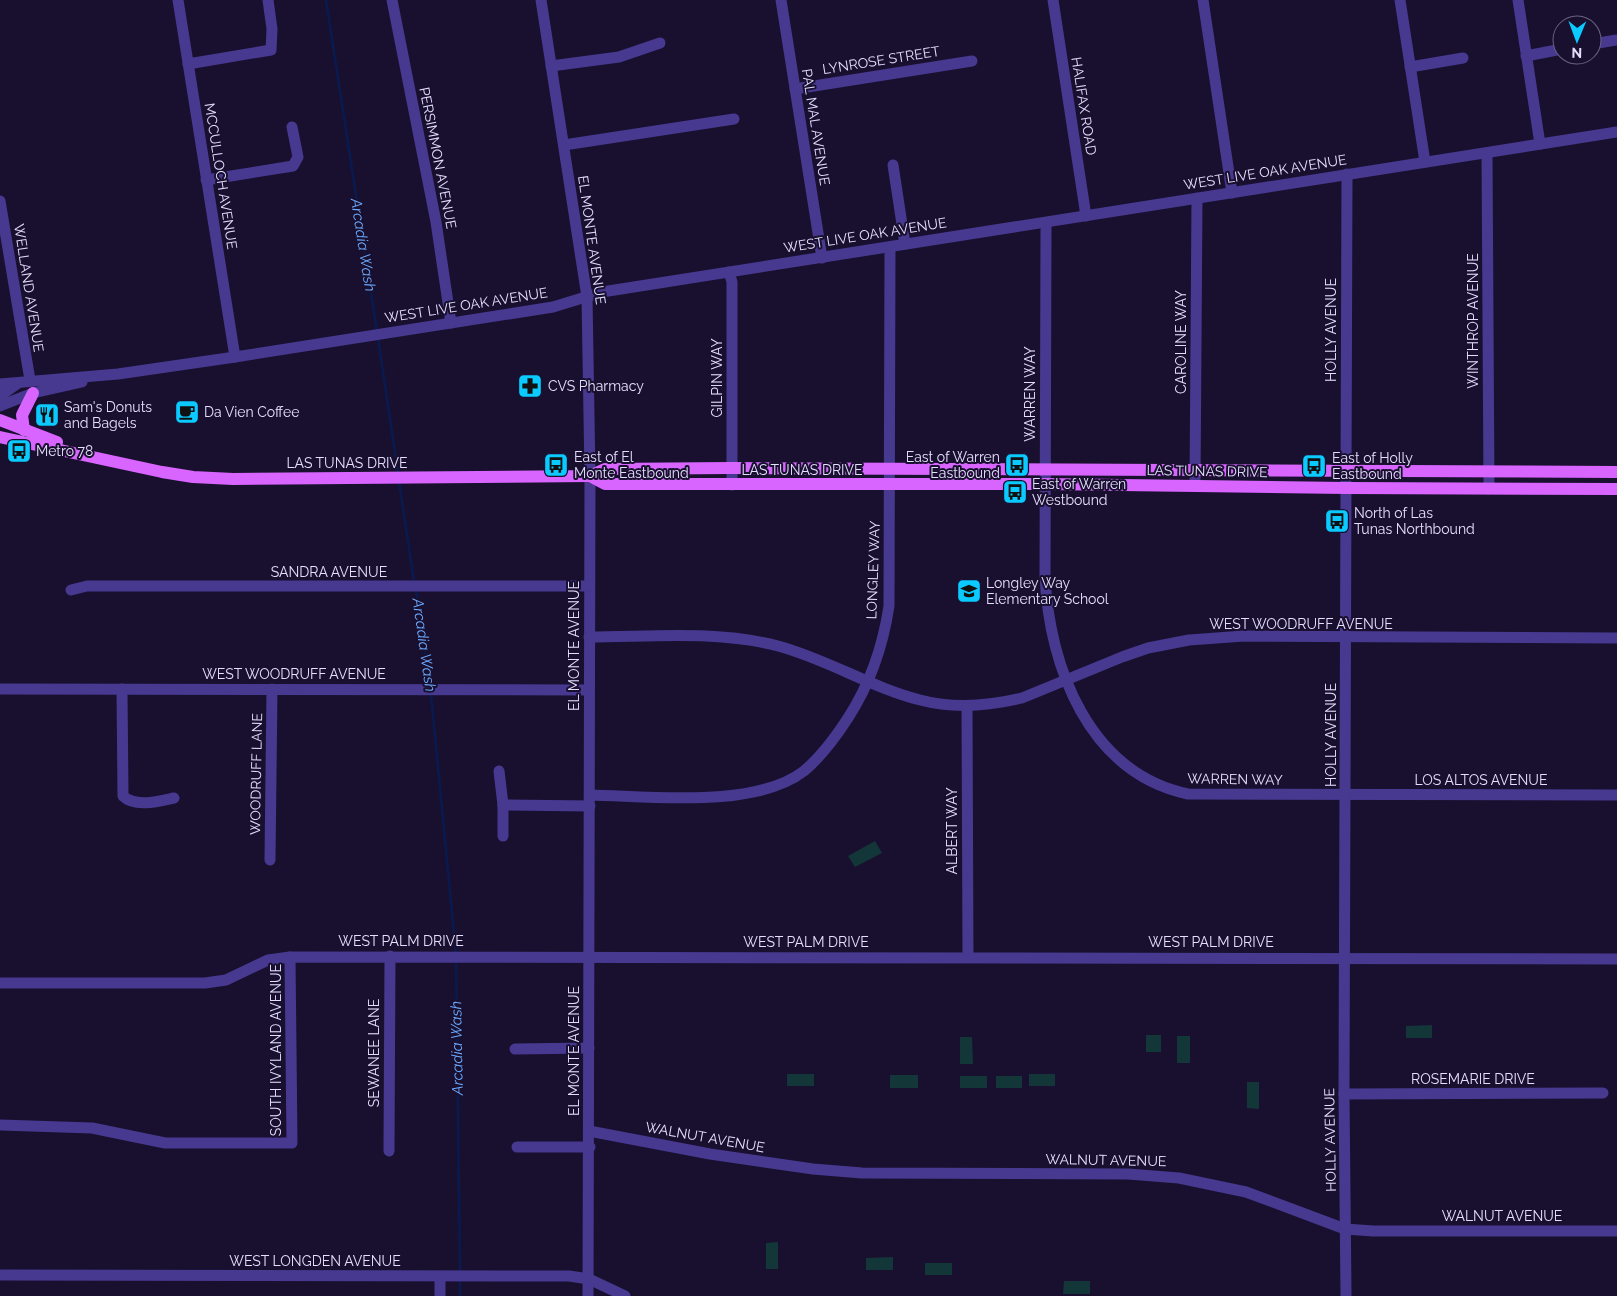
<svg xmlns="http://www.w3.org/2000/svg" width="1617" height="1296" font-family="Raleway,sans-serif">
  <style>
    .green { fill: #133639 }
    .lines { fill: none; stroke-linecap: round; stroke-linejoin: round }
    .stream { stroke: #081a50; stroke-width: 2.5 }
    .minor { stroke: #473990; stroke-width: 11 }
    .major { stroke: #d865ff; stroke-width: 12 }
    .labels { text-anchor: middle; stroke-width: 4; stroke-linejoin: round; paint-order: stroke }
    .street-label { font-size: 14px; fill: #e6deff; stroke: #19102f }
    .poi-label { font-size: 14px; fill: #e6deff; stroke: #19102f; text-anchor: start }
    .water-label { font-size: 15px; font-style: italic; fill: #6caaff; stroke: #19102f }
  </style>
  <rect width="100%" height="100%" fill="#19102f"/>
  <g class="green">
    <path d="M875,841L882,853L855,867L848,856Z"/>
    <path d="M1432,1025V1038H1406V1026Z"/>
    <rect x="1146" y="1035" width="15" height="17"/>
    <rect x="1177" y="1036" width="13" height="27"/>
    <path d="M960,1037H972L973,1064H960Z"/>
    <rect x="787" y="1074" width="27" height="12"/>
    <rect x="1029" y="1074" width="26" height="12"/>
    <rect x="890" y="1075" width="28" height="13"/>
    <rect x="960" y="1076" width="27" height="12"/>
    <rect x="996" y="1076" width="26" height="12"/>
    <path d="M1247,1082H1259V1109L1247,1108Z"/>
    <path d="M778,1242V1269H766V1243Z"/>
    <path d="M893,1257V1270H866V1258Z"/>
    <rect x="925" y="1263" width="27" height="12"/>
    <path d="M1064,1281H1090V1294H1063Z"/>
  </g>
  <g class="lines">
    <g class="stream">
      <path d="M326,0L377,332"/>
      <path d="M378,338L398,473"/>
      <path d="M399,481L414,582"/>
      <path d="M416,590L430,686"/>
      <path d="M431,694L456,955"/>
      <path d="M456,960L460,1272"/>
      <path d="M460,1296V1280"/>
    </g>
    <g class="minor">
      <path d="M178,0L235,357"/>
      <path d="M392,0L436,222L451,323"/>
      <path d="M541,0L587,297L590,476L588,1296"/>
      <path d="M781,0L822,258"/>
      <path d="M1053,0L1086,216"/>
      <path d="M1203,0L1232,193"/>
      <path d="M1400,0L1425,162"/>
      <path d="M1518,0L1540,144"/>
      <path d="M1592,44L1617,40"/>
      <path d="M1526,56L1562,49"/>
      <path d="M188,64L271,50L272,29L268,0"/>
      <path d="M551,66L619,57L660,43"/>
      <path d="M1410,67L1463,58"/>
      <path d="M795,89L972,61"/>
      <path d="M564,145L734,119"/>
      <path d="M1487,153L1489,489"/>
      <path d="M893,165L905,244"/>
      <path d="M206,180L293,166L298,157L292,127"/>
      <path d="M0,201L30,380"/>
      <path d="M1046,223L1045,576C1049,667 1089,773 1188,794L1617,795"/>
      <path d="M729,272L732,282V485"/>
      <path d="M0,384L118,374L235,357L553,307L602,292L1617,132"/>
      <path d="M0,396L18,383"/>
      <path d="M0,406L33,393L82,382"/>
      <path d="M1195,485L1197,198"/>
      <path d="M71,590L87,586H589"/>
      <path d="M589,637C651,637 717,630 778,646C827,659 872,688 920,700C954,709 989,706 1022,698L1122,657L1148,648L1189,640L1244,636L1617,638"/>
      <path d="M0,689L589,690"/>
      <path d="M122,689L123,796C135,808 160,801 174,798"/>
      <path d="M967,706L968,957"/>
      <path d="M499,771L503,805V836"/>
      <path d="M590,795C650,796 755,809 804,771C822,756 835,738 848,718C870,684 883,646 889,606L890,247"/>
      <path d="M503,805L590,806"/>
      <path d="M270,860L272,689"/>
      <path d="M0,983H205L226,980L268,960L290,957L1617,959"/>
      <path d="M515,1049L589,1048"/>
      <path d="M1344,1094L1603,1093"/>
      <path d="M0,1125L92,1128L165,1143H292L290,957"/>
      <path d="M589,1131L710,1154L813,1169L862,1173L1128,1174L1179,1178L1246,1192L1345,1229L1373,1231H1617"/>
      <path d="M517,1147H590"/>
      <path d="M389,1151L390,956"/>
      <path d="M0,1275L569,1276L589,1279L625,1296"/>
      <path d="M440,1296V1276"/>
      <path d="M1346,1296L1344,1094L1347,174"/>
    </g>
    <g class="major">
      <path d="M0,420L57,442"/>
      <path d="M24,430L22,415L33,393"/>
      <path d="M0,437L162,472L193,477L233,479L590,476L605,469L731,468L1617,472"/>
      <path d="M590,476L605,484H1045L1346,488L1617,489"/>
    </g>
  </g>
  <defs>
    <symbol id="pharmacy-square" viewBox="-11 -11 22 22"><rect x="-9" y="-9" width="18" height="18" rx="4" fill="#0acaff" stroke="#19102f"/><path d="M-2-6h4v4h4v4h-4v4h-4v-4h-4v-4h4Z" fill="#111"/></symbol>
    <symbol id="cafe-square" viewBox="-11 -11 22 22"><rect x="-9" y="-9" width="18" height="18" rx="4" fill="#0acaff" stroke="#19102f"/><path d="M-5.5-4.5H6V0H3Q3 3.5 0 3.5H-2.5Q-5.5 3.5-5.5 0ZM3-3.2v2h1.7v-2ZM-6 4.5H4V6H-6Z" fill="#111"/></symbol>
    <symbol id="restaurant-square" viewBox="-11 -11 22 22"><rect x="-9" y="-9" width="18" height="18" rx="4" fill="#0acaff" stroke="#19102f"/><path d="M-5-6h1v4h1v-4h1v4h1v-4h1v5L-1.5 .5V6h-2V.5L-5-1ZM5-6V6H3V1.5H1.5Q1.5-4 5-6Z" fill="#111"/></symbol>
    <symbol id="bus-square" viewBox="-11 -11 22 22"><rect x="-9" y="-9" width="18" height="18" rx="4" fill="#0acaff" stroke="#19102f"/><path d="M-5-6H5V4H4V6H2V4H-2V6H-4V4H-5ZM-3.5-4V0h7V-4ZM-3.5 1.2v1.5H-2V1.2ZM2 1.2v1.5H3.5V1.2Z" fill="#111"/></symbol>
    <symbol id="school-square" viewBox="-11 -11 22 22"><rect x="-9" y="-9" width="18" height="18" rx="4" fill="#0acaff" stroke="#19102f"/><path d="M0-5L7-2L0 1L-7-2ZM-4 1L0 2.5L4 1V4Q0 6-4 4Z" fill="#111"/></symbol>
  </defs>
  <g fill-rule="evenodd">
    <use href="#pharmacy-square" x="516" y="372" width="28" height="28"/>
    <use href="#cafe-square" x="173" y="398" width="28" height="28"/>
    <use href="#restaurant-square" x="33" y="401" width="28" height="28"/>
    <use href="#bus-square" x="5" y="437" width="28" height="28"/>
    <use href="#bus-square" x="542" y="451" width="28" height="28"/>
    <use href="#bus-square" x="1003" y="451" width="28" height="28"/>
    <use href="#bus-square" x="1300" y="452" width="28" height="28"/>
    <use href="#bus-square" x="1001" y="478" width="28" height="28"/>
    <use href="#bus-square" x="1323" y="507" width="28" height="28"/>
    <use href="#school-square" x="955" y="577" width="28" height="28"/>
  </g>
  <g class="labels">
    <g class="street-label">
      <text transform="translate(881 60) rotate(-9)" y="5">LYNROSE STREET</text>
      <text transform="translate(1084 106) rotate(81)" y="5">HALIFAX ROAD</text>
      <text transform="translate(816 127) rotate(81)" y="5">PAL MAL AVENUE</text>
      <text transform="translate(438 158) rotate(79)" y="5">PERSIMMON AVENUE</text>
      <text transform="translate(1265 172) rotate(-9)" y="5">WEST LIVE OAK AVENUE</text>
      <text transform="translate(221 176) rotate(81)" y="5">MCCULLOCH AVENUE</text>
      <text transform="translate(865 235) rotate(-9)" y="5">WEST LIVE OAK AVENUE</text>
      <text transform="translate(592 240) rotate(82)" y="5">EL MONTE AVENUE</text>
      <text transform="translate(29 288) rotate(81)" y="5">WELLAND AVENUE</text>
      <text transform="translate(466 305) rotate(-9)" y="5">WEST LIVE OAK AVENUE</text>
      <text transform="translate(1473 321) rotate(-90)" y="5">WINTHROP AVENUE</text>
      <text transform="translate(1331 330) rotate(-90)" y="5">HOLLY AVENUE</text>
      <text transform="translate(1181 342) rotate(-90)" y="5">CAROLINE WAY</text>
      <text transform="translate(717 378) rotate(-90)" y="5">GILPIN WAY</text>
      <text transform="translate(1030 394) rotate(-90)" y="5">WARREN WAY</text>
      <text x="347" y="468">LAS TUNAS DRIVE</text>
      <text x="802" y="475">LAS TUNAS DRIVE</text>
      <text transform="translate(1207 471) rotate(1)" y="5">LAS TUNAS DRIVE</text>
      <text transform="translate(873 570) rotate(-88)" y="5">LONGLEY WAY</text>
      <text x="329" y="577">SANDRA AVENUE</text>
      <text x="1301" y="629">WEST WOODRUFF AVENUE</text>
      <text transform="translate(574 646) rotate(-90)" y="5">EL MONTE AVENUE</text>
      <text x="294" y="679">WEST WOODRUFF AVENUE</text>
      <text transform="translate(1331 735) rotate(-90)" y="5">HOLLY AVENUE</text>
      <text transform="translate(256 774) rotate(-89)" y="5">WOODRUFF LANE</text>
      <text transform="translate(1235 779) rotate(1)" y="5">WARREN WAY</text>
      <text x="1481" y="785">LOS ALTOS AVENUE</text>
      <text transform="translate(952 831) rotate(-90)" y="5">ALBERT WAY</text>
      <text x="401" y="946">WEST PALM DRIVE</text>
      <text x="806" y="947">WEST PALM DRIVE</text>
      <text x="1211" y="947">WEST PALM DRIVE</text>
      <text transform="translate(276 1050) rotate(-90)" y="5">SOUTH IVYLAND AVENUE</text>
      <text transform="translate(574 1051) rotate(-90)" y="5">EL MONTE AVENUE</text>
      <text transform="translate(374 1053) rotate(-90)" y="5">SEWANEE LANE</text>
      <text x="1473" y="1084">ROSEMARIE DRIVE</text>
      <text transform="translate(705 1137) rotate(10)" y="5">WALNUT AVENUE</text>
      <text transform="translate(1330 1140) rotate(-91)" y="5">HOLLY AVENUE</text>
      <text transform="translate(1106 1160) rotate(1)" y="5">WALNUT AVENUE</text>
      <text x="1502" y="1221">WALNUT AVENUE</text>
      <text x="315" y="1266">WEST LONGDEN AVENUE</text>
    </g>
    <g class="poi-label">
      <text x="548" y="391">CVS Pharmacy</text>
      <text x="64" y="412">Sam's Donuts<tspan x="64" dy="16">and Bagels</tspan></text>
      <text x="204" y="417">Da Vien Coffee</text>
      <text x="36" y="456">Metro 78</text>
      <text x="574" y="462">East of El<tspan x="574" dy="16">Monte Eastbound</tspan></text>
      <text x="1000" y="462" text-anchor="end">East of Warren<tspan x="1000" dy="16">Eastbound</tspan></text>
      <text x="1332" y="463">East of Holly<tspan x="1332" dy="16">Eastbound</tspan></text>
      <text x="1032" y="489">East of Warren<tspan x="1032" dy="16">Westbound</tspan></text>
      <text x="1354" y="518">North of Las<tspan x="1354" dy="16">Tunas Northbound</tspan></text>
      <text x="986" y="588">Longley Way<tspan x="986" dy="16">Elementary School</tspan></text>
    </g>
    <g class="water-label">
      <text transform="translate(363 245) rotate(81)" y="5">Arcadia Wash</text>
      <text transform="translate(424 645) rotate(82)" y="5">Arcadia Wash</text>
      <text transform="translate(457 1048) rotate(-91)" y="5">Arcadia Wash</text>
    </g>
  </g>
  <g transform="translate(1577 40) rotate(181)"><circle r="24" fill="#19102f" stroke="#6b6282"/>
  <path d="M0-4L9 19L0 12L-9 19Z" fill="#0acaff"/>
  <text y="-8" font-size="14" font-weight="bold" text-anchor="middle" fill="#e6deff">N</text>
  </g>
</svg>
